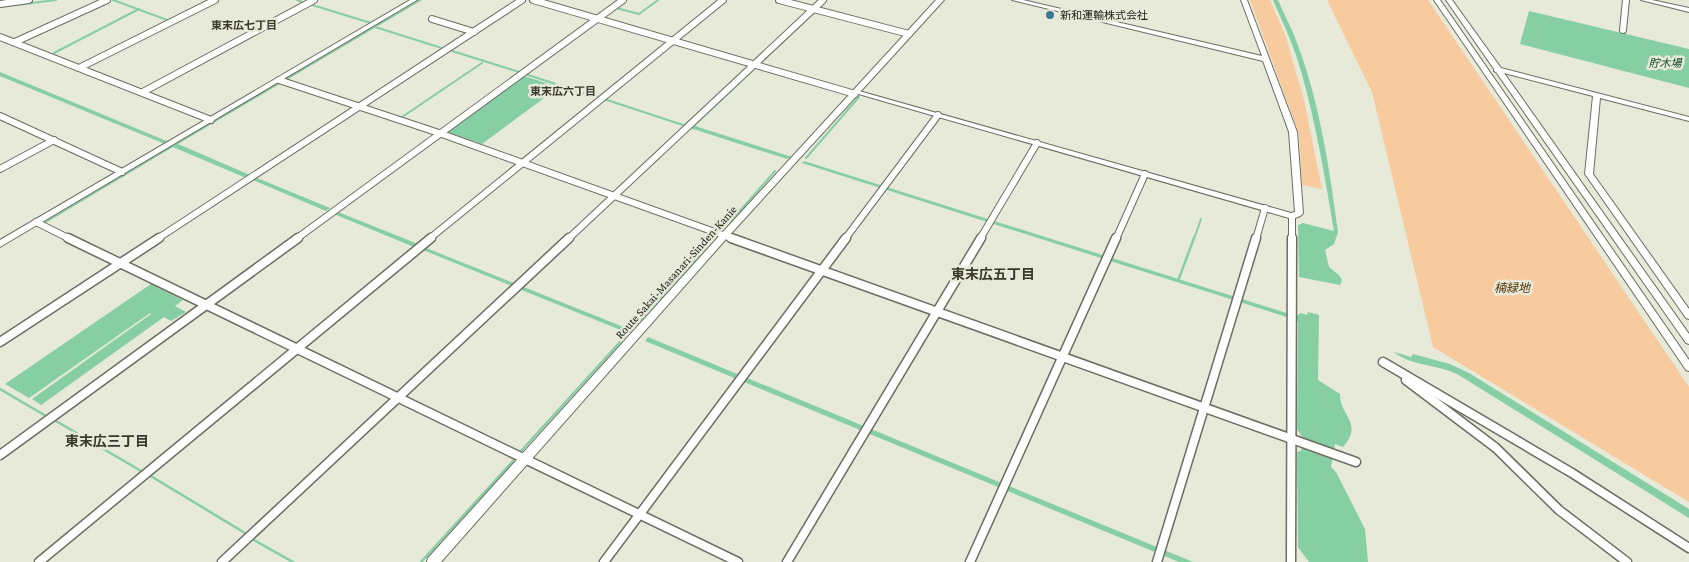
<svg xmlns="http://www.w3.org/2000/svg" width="1689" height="562" font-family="'Crimson Pro','Noto Sans JP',serif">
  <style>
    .green { fill: #f7cb9e }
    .water { fill: #86cea4 }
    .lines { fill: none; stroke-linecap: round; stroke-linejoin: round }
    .stream-far1 { stroke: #86cea4; stroke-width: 2 }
    .stream { stroke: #86cea4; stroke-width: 2.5 }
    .minor-far1-casing { stroke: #6c6d5f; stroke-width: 8 }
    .minor-casing { stroke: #6c6d5f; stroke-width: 11 }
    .tertiary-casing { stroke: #6c6d5f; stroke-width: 2 }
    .secondary-casing { stroke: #6c6d5f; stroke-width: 2 }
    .minor-far1 { stroke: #fff; stroke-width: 6 }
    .minor { stroke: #fff; stroke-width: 8 }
    .tertiary { fill: #fff; fill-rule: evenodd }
    .secondary { fill: #fff; fill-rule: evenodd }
    .poi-dot { fill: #3c788f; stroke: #e7e9d9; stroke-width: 2 }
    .labels { text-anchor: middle; stroke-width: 5; stroke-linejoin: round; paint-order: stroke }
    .far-poi-label { font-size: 11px; fill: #1d1e18; stroke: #e7e9d9; text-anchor: start }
    .far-neighbourhood-label { font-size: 11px; font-weight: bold; fill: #38392c; stroke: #e7e9d9 }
    .far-water-label { font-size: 11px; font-style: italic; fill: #134b2f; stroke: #e7e9d9 }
    .street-label { font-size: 12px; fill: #1d1e18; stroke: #e7e9d9 }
    .park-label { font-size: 12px; font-style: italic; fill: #523002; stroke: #e7e9d9 }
    .neighbourhood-label { font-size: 14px; font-weight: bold; fill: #38392c; stroke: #e7e9d9 }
  </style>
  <rect width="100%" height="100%" fill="#e7e9d9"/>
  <g class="green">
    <path d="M1250,0H1270L1286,37L1304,100L1322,189L1302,185L1299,134Z"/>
    <path d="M1327,0H1428L1689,387V502L1433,347L1372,92Z"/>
  </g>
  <g class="water">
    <path d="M418,0H422L178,144L250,175L246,178L173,147L44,224L42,222Z"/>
    <path d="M1273,0H1278C1283,12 1289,23 1294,35C1319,97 1329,166 1338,232L1334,244L1325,250L1329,267L1339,275L1342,280L1340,285L1299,277L1298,225L1303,223L1334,231C1325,178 1316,123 1301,71C1294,46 1283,23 1273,0Z"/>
    <path d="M814,11H817L695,126L792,157L787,159L690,128Z"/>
    <path d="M1529,11L1689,49V88L1520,44Z"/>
    <path d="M0,72L169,142L165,144L0,76Z"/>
    <path d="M524,76L559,87L482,144L447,132Z"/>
    <path d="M804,161L1296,316L1301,313L1307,315L1308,312L1319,315L1318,380L1340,394C1340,417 1364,423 1343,447L1335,444L1331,467L1336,472L1365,529L1368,562H1309L1298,547L1297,452L1301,451L1304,440L1297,429L1298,322L1296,320L802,163Z"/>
    <path d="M257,178L330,208L326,211L253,180Z"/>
    <path d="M338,212L418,244L414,247L334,214Z"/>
    <path d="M426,248L631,330L628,333L423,250Z"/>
    <path d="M151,284L183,300L175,306L186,312L171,321L164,317L41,405L32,399L151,314L150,313L29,398L5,384Z"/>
    <path d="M648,337L1193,562H1179L645,341Z"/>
    <path d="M1394,352L1411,357L1413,354L1450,364L1469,373L1689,509V518L1457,374C1439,365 1408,365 1394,352Z"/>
  </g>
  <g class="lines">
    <g class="stream-far1">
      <path d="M113,0L170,21"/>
      <path d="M297,0L305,3"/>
      <path d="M309,4L371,23"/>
      <path d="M0,7L56,0"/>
      <path d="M616,8L639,14L658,0"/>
      <path d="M375,27L445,49"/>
      <path d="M449,50L519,72"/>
      <path d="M54,53L139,9"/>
      <path d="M525,74L599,98"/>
      <path d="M604,99L683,125"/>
      <path d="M402,117L482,63"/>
      <path d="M806,158L859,97"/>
      <path d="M731,221L775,171"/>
      <path d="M1194,239L1201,219"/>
    </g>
    <g class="stream">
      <path d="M1178,281L1194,238"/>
      <path d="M638,324L705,250"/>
      <path d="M0,389L46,416"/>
      <path d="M56,421L141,471"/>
      <path d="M521,451L631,330"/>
      <path d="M149,475L245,533"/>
      <path d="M254,540L293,562"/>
      <path d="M421,562L513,461"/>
    </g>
    <defs>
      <g id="minor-far1">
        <path d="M533,0L855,94"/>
        <path d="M779,0L909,34"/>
        <path d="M0,4L29,0"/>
        <path d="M432,19L474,32"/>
        <path d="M1623,30L1626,0"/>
        <path d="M0,37L211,120"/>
        <path d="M15,42L107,0"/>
        <path d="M81,67L215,0"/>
        <path d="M279,80L439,133L734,239"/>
        <path d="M143,92L314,0"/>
        <path d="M0,116L122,172"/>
        <path d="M0,169L54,140"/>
        <path d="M36,222L70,239"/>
        <path d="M157,239L522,0"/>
        <path d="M296,239L623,0"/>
        <path d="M429,239L723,0"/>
        <path d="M568,239L823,0"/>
        <path d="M845,239L938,115"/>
        <path d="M980,239L1037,143"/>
        <path d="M1116,239L1145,174"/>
        <path d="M1256,239L1265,208"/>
        <path d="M1292,239V216"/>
      </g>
      <g id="minor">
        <path d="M68,238L738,562"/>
        <path d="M731,238L1356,462"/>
        <path d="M0,342L159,238"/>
        <path d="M1383,362L1572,473L1689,548"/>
        <path d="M1406,380L1496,448L1559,510L1627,562"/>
        <path d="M0,455L298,238"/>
        <path d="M39,562L431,238"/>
        <path d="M222,562L569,238"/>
        <path d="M604,562L846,238"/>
        <path d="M787,562L981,238"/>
        <path d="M970,562L1116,238"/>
        <path d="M1157,562L1256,238"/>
        <path d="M1291,562L1292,238"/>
      </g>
      <g id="tertiary">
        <path d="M410,0H417L0,247V240Z"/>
        <path d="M1012,0H1023L1262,56L1241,0H1247L1297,132L1303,213C1301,217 1294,219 1289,218L855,93L854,92L857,90L859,91L1291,213L1295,212L1289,132L1263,61Z"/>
        <path d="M1434,0H1440L1689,360V371L1686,370Z"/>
        <path d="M1446,0H1452L1501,68L1689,117V121L1600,98L1593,174L1689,309V319L1686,318L1585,174L1593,96L1504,73L1689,334V344L1686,343L1496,72L1494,71V69Z"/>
        <path d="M1641,0H1652L1689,8V12Z"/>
      </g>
      <path id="secondary" d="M936,0H944L727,238L441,562H427L428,558L721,234Z"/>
    </defs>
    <use href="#minor-far1" class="minor-far1-casing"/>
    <use href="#minor" class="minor-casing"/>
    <use href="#tertiary" class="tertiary-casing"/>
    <use href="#secondary" class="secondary-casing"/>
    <use href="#minor-far1" class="minor-far1"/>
    <use href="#minor" class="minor"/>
    <use href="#tertiary" class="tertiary"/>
    <use href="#secondary" class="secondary"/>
  </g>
  <circle class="poi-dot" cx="1050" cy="15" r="5"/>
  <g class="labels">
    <g class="far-poi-label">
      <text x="1060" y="19">新和運輸株式会社</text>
    </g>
    <g class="far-neighbourhood-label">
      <text x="244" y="29">東末広七丁目</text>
      <text x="563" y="95">東末広六丁目</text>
    </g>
    <g class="far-water-label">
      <text x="1665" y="67">貯木場</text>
    </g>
    <g class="street-label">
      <text transform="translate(676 272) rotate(-48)" y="4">Route Sakai-Masanari-Sinden-Kanie</text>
    </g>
    <g class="park-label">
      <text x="1512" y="292">楠緑地</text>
    </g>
    <g class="neighbourhood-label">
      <text x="993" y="279">東末広五丁目</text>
      <text x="107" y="446">東末広三丁目</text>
    </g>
  </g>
</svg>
